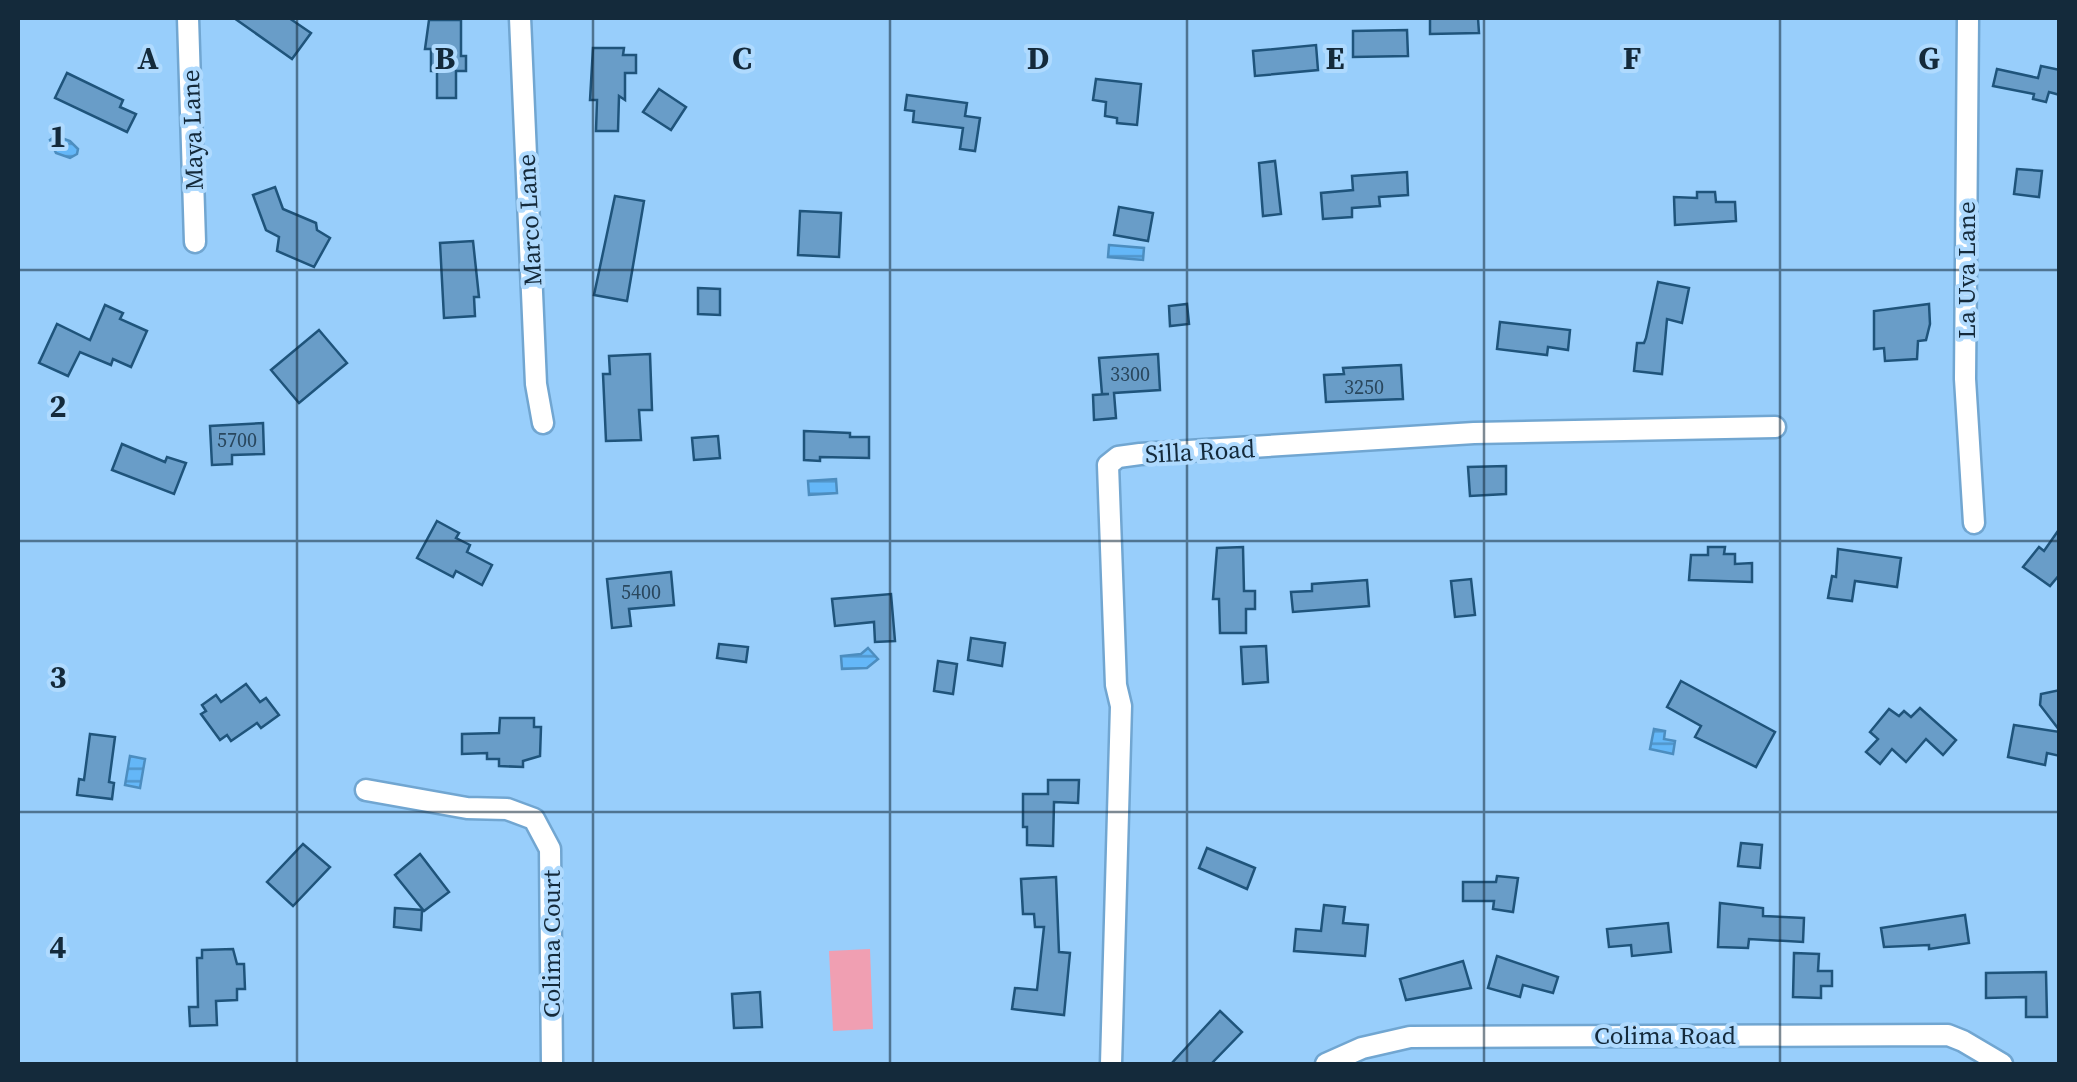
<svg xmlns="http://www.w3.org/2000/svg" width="2077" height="1082" font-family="'Source Serif 4',serif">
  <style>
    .grass { fill: #f09fb2 }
    .water { fill: url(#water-rules); stroke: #4c8dbf; stroke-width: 2.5 }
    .building { fill: #699dc8; stroke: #1f547b; stroke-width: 2.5 }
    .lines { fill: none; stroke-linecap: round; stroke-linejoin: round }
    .street-casing { stroke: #71a6d1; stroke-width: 25 }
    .street { stroke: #fff; stroke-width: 20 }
    .grid { fill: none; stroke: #142a3b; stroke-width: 2.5; stroke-opacity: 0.55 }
    .labels { text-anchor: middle; stroke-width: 8; stroke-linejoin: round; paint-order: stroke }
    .number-label { font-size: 20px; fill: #29475e }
    .street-label { font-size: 25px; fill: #142a3b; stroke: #afdafe }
    .grid-label { font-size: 32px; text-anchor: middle; font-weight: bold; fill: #142a3b; stroke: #afdafe; stroke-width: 8; stroke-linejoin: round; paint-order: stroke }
  </style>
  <defs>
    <pattern id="water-rules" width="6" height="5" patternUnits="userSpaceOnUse" patternTransform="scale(2.5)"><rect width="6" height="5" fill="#64b7f8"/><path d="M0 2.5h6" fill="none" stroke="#5195ca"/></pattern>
  </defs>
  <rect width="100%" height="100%" fill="#98cefb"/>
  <path class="grass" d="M870,949L873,1029L833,1031L829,951Z"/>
  <g class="water">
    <path d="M56,136L70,141L78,149L77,154L70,158L56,153L50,140Z"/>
    <path d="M1109,245L1144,248L1143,260L1108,257Z"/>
    <path d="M836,479L837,493L809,495L808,481Z"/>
    <path d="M868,648L878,659L867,668L842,669L841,656L861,654Z"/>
    <path d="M1654,729L1665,731L1664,739L1675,741L1673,754L1650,749Z"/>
    <path d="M130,756L145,759L140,788L125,785Z"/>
  </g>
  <g class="building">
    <path d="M234,18H289L311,33L292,59Z"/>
    <path d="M1430,18H1478L1479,33L1430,34Z"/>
    <path d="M429,20H461V56H466V71H456V98H437V71H431V49H425Z"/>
    <path d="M1407,30L1408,56L1353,57V31Z"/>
    <path d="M1316,45L1318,70L1255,76L1253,51Z"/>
    <path d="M593,48H624L623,55H636V73H625V100L619,96L618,131H596L597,100H590Z"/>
    <path d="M2041,66L2060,70V95L2049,92L2046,102L2033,99L2034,94L1993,86L1997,69L2038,78Z"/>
    <path d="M67,73L123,100L120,107L136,114L127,132L55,98Z"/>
    <path d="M1096,79L1141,84L1137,125L1117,123V118L1105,116L1106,102L1093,100Z"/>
    <path d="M659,89L686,107L671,130L643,112Z"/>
    <path d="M907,95L967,103L965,116L980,118L975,151L960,149L963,128L913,122L914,111L905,110Z"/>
    <path d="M1275,161L1281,214L1263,216L1259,163Z"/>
    <path d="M2017,169L2042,171L2039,197L2014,194Z"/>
    <path d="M1407,172L1408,195L1379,197L1380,206L1352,208V217L1323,219L1321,193L1353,190L1352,176Z"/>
    <path d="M275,187L283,209L316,223L317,230L330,238L314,267L277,251L279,237L266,230L253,195Z"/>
    <path d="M1697,192H1715L1716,202H1735L1736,221L1675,225L1674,197L1697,198Z"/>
    <path d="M615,196L644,201L627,301L594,295Z"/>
    <path d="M1119,207L1153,213L1148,241L1114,235Z"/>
    <path d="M800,211L841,213L839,257L798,255Z"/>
    <path d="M473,241L479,297H474L475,316L444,318L440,243Z"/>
    <path d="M1658,282L1689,288L1682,323L1667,319L1662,374L1634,371L1637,343H1644L1646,338Z"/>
    <path d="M698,288L720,289V315L698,314Z"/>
    <path d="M1187,304L1189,324L1170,326L1169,306Z"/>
    <path d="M1929,304L1930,324L1926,340L1918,341L1917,359L1885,361L1884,348L1874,349V311Z"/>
    <path d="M105,305L123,313L120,319L147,331L131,367L113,359L111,365L80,352L68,376L39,363L57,324L90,340Z"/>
    <path d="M1500,322L1570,330L1568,350L1548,347L1547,355L1497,349Z"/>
    <path d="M319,330L347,363L299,403L271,370Z"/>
    <path d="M650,354L652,410H639L641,440L606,441L603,374H610L609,356Z"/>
    <path d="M1158,354L1160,390L1114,393L1116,418L1094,420L1093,395L1109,394H1102L1099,358Z"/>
    <path d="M1401,365L1403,399L1326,402L1324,375L1344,374L1343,368Z"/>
    <path d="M263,423L264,454L232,455V464L212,465L210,426Z"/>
    <path d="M804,431L850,433V437H869V458L820,457V461L804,460Z"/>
    <path d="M718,436L720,458L694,460L692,438Z"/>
    <path d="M122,444L165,462L167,457L186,463L174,494L112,470Z"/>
    <path d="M1506,466V494L1470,496L1468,467Z"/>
    <path d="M437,521L459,533L456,538L470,545L467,552L492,565L482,585L456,571L453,577L417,558Z"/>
    <path d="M2060,528V574L2050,586L2023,567L2039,547L2044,551Z"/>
    <path d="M1243,547L1244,591H1255V609H1246V633H1220L1219,599H1213L1217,548Z"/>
    <path d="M1708,547H1725L1724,554H1735V564L1752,563V582L1689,580L1691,555H1708Z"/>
    <path d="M1838,549L1901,558L1897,587L1855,581L1852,601L1828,598L1832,576L1836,577Z"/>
    <path d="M671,572L674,605L629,609L631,626L612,628L607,579Z"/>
    <path d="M1471,579L1475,615L1455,617L1451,581Z"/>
    <path d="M1367,580L1369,606L1293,612L1291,592L1312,591V584Z"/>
    <path d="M891,594L895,641L875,642L874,622L835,626L832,599Z"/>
    <path d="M971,638L1005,643L1002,666L968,660Z"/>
    <path d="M719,644L748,647L746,662L717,658Z"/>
    <path d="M1266,646L1268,682L1243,684L1241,647Z"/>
    <path d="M938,661L957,664L953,694L934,691Z"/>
    <path d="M1681,681L1775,732L1756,767L1695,737L1701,726L1667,707Z"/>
    <path d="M246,684L260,702L266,698L279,715L261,728L257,723L231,741L227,735L220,740L201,714L206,711L202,705L216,695L221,702Z"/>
    <path d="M2060,690V731L2040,705L2041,694Z"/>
    <path d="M1920,708L1956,740L1943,755L1926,739L1906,762L1892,749L1880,764L1866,752L1878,739L1870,732L1889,709L1899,716L1904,711L1911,717Z"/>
    <path d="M500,718H534V727H541L540,756L523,761V767L499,766V759H487V753L462,754V734L499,733Z"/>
    <path d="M2014,725L2060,732V756L2047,753L2045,765L2008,757Z"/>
    <path d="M90,734L115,737L109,782L114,783L112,799L77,795L79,779L84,780Z"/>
    <path d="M1048,780H1079L1078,803L1054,802L1053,846L1027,845V827H1023V794H1048Z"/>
    <path d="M1741,843L1762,845L1760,868L1738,866Z"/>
    <path d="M303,844L330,867L293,906L267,882Z"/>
    <path d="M1207,848L1255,868L1247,889L1199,868Z"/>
    <path d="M420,854L449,892L424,911L395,875Z"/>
    <path d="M1497,876L1518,878L1513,912L1493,909L1494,901H1463V882H1496Z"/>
    <path d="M1056,877L1059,952L1070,953L1064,1015L1012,1009L1015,988L1037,990L1044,927H1035L1034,914H1023L1021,879Z"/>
    <path d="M1720,903L1763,908V916L1804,918L1803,942L1749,939L1748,948L1718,947Z"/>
    <path d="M1324,905L1345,907L1343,923L1368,925L1365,956L1294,951L1296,929L1321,931Z"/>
    <path d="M395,908L422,910L421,930L394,927Z"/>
    <path d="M1965,915L1969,943L1929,949V945L1884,947L1881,928Z"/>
    <path d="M1668,923L1671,952L1632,956L1631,945L1609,947L1607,929Z"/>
    <path d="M233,949L237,964H244L245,989H237V1000L216,1001L217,1025L190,1026L189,1007H198L197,958H202V950Z"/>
    <path d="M1794,953L1819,954L1818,971H1832V986H1821V998L1793,997Z"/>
    <path d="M1497,956L1558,977L1553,993L1523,985L1520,997L1488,988Z"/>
    <path d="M1463,961L1471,988L1406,1000L1400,979Z"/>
    <path d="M2046,972L2047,1017H2026V997L1986,998V973Z"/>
    <path d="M760,992L762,1027L734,1028L732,994Z"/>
    <path d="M1220,1011L1242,1032L1211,1064H1171Z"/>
  </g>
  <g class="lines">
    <defs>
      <g id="street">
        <path d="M188,18L195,242"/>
        <path d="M520,18L536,384L543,423"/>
        <path d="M1968,18L1965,379L1974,523"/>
        <path d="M366,790L467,808L507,809L534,819L550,849L552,1064"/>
        <path d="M1111,1064L1121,706L1116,685L1108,465L1118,457L1140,454L1474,433L1775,427"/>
        <path d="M1326,1064L1362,1048L1410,1037L1948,1035L1963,1041L2002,1064"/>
      </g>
    </defs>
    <use href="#street" class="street-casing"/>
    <use href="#street" class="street"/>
  </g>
  <path class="grid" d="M297,18V1064M593,18V1064M890,18V1064M1187,18V1064M1484,18V1064M1780,18V1064M18,270H2060M18,541H2060M18,812H2060"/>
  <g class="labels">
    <g class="number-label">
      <text x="1130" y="381">3300</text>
      <text x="1364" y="394">3250</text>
      <text x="237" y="447">5700</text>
      <text x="641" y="599">5400</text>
    </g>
    <g class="street-label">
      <text transform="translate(192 130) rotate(-92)" y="9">Maya Lane</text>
      <text transform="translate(529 220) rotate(-93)" y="9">Marco Lane</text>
      <text transform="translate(1966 270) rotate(-90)" y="9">La Uva Lane</text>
      <text transform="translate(1200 451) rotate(-3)" y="9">Silla Road</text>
      <text transform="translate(551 944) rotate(-90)" y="9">Colima Court</text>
      <text x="1665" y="1044">Colima Road</text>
    </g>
  </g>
  <g class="grid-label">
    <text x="148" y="69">A</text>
    <text x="445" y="69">B</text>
    <text x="742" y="69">C</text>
    <text x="1038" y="69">D</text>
    <text x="1335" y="69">E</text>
    <text x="1632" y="69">F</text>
    <text x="1929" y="69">G</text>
    <text x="58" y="147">1</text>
    <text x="58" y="417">2</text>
    <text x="58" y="688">3</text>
    <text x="58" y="958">4</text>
  </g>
  <rect width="2077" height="1082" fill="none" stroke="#142a3b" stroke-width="40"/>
</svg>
